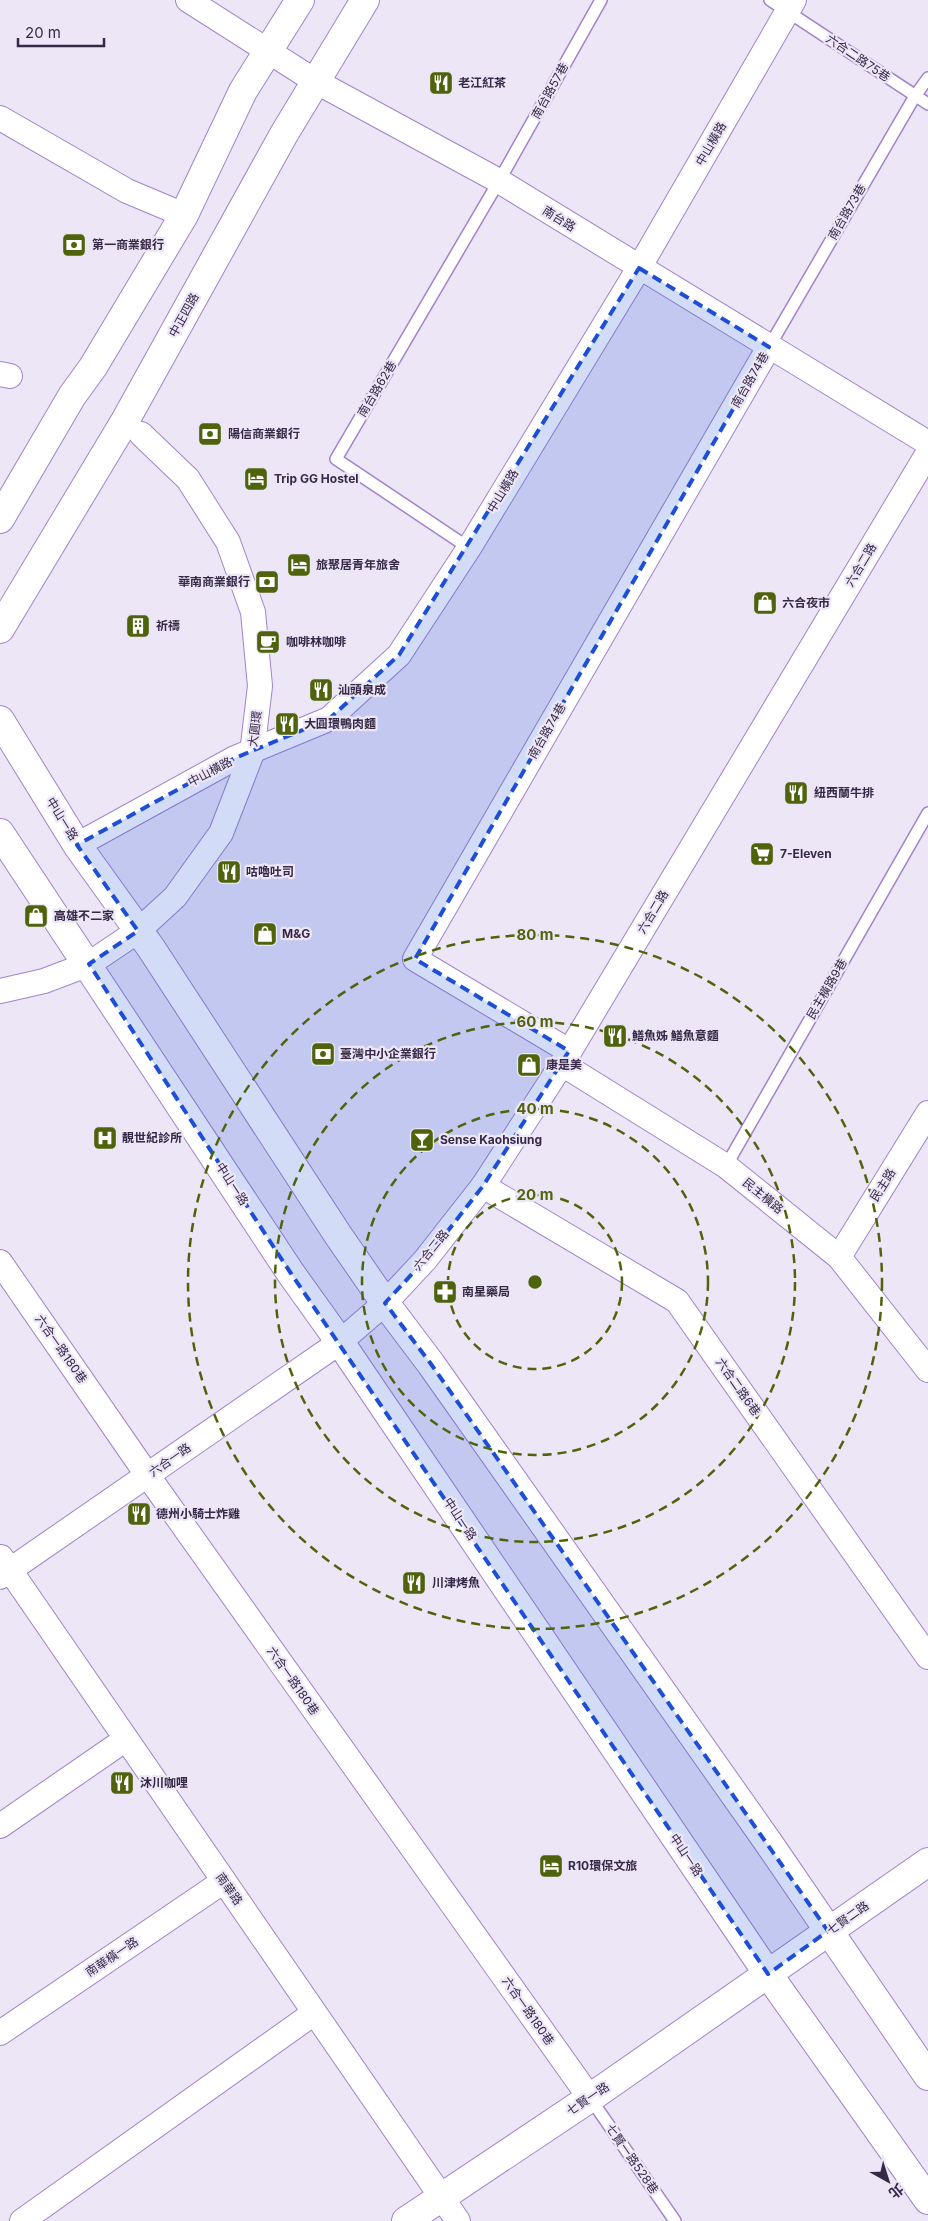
<svg xmlns="http://www.w3.org/2000/svg" width="928" height="2221" font-family="Inter,'Noto Sans TC',sans-serif">
  <style>
    .lines { fill: none; stroke-linecap: round; stroke-linejoin: round }
    .lane-casing { stroke: #a283cb; stroke-width: 14 }
    .street-casing { stroke: #a283cb; stroke-width: 26 }
    .secondary-casing { stroke: #a283cb; stroke-width: 30 }
    .lane { stroke: #fff; stroke-width: 11 }
    .street { stroke: #fff; stroke-width: 24 }
    .secondary { stroke: #fff; stroke-width: 28 }
    .marked { fill: #1d4ed8; fill-opacity: 0.2; stroke: #1d4ed8; stroke-width: 4; stroke-dasharray: 10 6; stroke-linejoin: round }
    .ring { fill: none; stroke: #4f630d; stroke-width: 2.5; stroke-dasharray: 9 6 }
    .labels { text-anchor: middle; stroke-width: 4.5; stroke-linejoin: round; paint-order: stroke }
    .street-label { font-size: 12px; fill: #362947; stroke: #ece6f6 }
    .poi-label { font-size: 12px; font-weight: bold; fill: #362947; stroke: #ece6f6; text-anchor: start }
    .centre { fill: #4f630d; stroke: #ece6f6; stroke-width: 2.5 }
    .ring-label { font-size: 15px; text-anchor: middle; font-weight: bold; fill: #4f630d; stroke: #ece6f6; stroke-width: 4.5; stroke-linejoin: round; paint-order: stroke }
  </style>
  <rect width="100%" height="100%" fill="#ece6f6"/>
  <g class="lines">
    <defs>
      <g id="lane">
        <path d="M770,0L928,104"/>
        <path d="M769,347L915,96L928,78"/>
        <path d="M469,548L336,459L499,181L601,0"/>
        <path d="M726,1166L928,813"/>
        <path d="M590,2098L675,2221"/>
      </g>
      <g id="street">
        <path d="M188,0L315,81L499,181L928,443"/>
        <path d="M0,118L127,191L184,215"/>
        <path d="M0,374L10,376"/>
        <path d="M77,845L235,758L329,719L399,655L469,548L639,268L794,0"/>
        <path d="M0,991L44,981L89,964L138,931L175,897L221,833L252,753L260,686L253,612L228,542L188,479L141,434"/>
        <path d="M569,1051L415,959L769,347"/>
        <path d="M562,1064L726,1166L839,1257L928,1370"/>
        <path d="M483,1186L677,1301L928,1657"/>
        <path d="M839,1257L928,1113"/>
        <path d="M0,1262L148,1476L590,2098"/>
        <path d="M1,1557L458,2221"/>
        <path d="M0,1577L340,1342L385,1303L425,1260L483,1186L562,1064L928,453"/>
        <path d="M0,1826L126,1739"/>
        <path d="M0,2033L224,1881"/>
        <path d="M22,2221L314,2013"/>
      </g>
      <g id="secondary">
        <path d="M0,519L72,396L93,367L184,215L243,91L300,0"/>
        <path d="M0,629L125,421L284,134L365,0"/>
        <path d="M0,720L77,845L151,948L338,1235L385,1303L431,1364L768,1842L928,2076"/>
        <path d="M0,833L290,1272L340,1342L768,1974L928,2200"/>
        <path d="M406,2221L590,2098L928,1862"/>
      </g>
    </defs>
    <use href="#lane" class="lane-casing"/>
    <use href="#street" class="street-casing"/>
    <use href="#secondary" class="secondary-casing"/>
    <use href="#lane" class="lane"/>
    <use href="#street" class="street"/>
    <use href="#secondary" class="secondary"/>
  </g>
  <path class="marked" d="M639,268L769,347L415,959L569,1051L483,1186L425,1260L385,1303L431,1364L828,1931L768,1974L290,1272L89,964L138,931L77,845L235,758L329,719L399,655Z"/>
  <g class="ring">
    <circle cx="535" cy="1282" r="87"/>
    <circle cx="535" cy="1282" r="173"/>
    <circle cx="535" cy="1282" r="260"/>
    <circle cx="535" cy="1282" r="347"/>
  </g>
  <defs>
    <symbol id="restaurant-square" viewBox="-11 -11 22 22"><rect x="-9" y="-9" width="18" height="18" rx="4" fill="#4f630d" stroke="#ece6f6"/><path d="M-5-6h1v4h1v-4h1v4h1v-4h1v5L-1.5 .5V6h-2V.5L-5-1ZM5-6V6H3V1.5H1.5Q1.5-4 5-6Z" fill="#fff"/></symbol>
    <symbol id="bank-square" viewBox="-11 -11 22 22"><rect x="-9" y="-9" width="18" height="18" rx="4" fill="#4f630d" stroke="#ece6f6"/><path d="M-6-4H6V4H-6ZM0-2.3a2.3 2.3 0 1 0 0 4.6a2.3 2.3 0 1 0 0-4.6Z" fill="#fff"/></symbol>
    <symbol id="hotel-square" viewBox="-11 -11 22 22"><rect x="-9" y="-9" width="18" height="18" rx="4" fill="#4f630d" stroke="#ece6f6"/><path d="M-6-4.5h1.5V1H6V5H4.5V3h-9V5H-6ZM-4 0a1.8 1.8 0 1 1 3.6 0ZM.5 0V-2.5h3Q6-2.5 6 0Z" fill="#fff"/></symbol>
    <symbol id="shop-square" viewBox="-11 -11 22 22"><rect x="-9" y="-9" width="18" height="18" rx="4" fill="#4f630d" stroke="#ece6f6"/><path d="M-5-2.5h2.3a2.7 3.5 0 0 1 5.4 0H5L5.5 6h-11ZM-1.5-2.5h3a1.5 2.3 0 0 0-3 0Z" fill="#fff"/></symbol>
    <symbol id="building-square" viewBox="-11 -11 22 22"><rect x="-9" y="-9" width="18" height="18" rx="4" fill="#4f630d" stroke="#ece6f6"/><path d="M-4-6H4V6H1V3H-1V6H-4ZM-2.5-4.3h1.7v1.8h-1.7ZM.8-4.3h1.7v1.8H.8ZM-2.5-1h1.7V.8h-1.7ZM.8-1h1.7V.8H.8Z" fill="#fff"/></symbol>
    <symbol id="cafe-square" viewBox="-11 -11 22 22"><rect x="-9" y="-9" width="18" height="18" rx="4" fill="#4f630d" stroke="#ece6f6"/><path d="M-5.5-4.5H6V0H3Q3 3.5 0 3.5H-2.5Q-5.5 3.5-5.5 0ZM3-3.2v2h1.7v-2ZM-6 4.5H4V6H-6Z" fill="#fff"/></symbol>
    <symbol id="supermarket-square" viewBox="-11 -11 22 22"><rect x="-9" y="-9" width="18" height="18" rx="4" fill="#4f630d" stroke="#ece6f6"/><path d="M-6-5.5h2.5l.6 2H6L4.5 2H-2.5L-4.4-4H-6ZM-1.5 3.2a1.3 1.3 0 1 0 .1 0ZM3 3.2a1.3 1.3 0 1 0 .1 0Z" fill="#fff"/></symbol>
    <symbol id="hospital-square" viewBox="-11 -11 22 22"><rect x="-9" y="-9" width="18" height="18" rx="4" fill="#4f630d" stroke="#ece6f6"/><path d="M-5-5h3v3.5h4V-5h3V5h-3V1.5h-4V5h-3Z" fill="#fff"/></symbol>
    <symbol id="bar-square" viewBox="-11 -11 22 22"><rect x="-9" y="-9" width="18" height="18" rx="4" fill="#4f630d" stroke="#ece6f6"/><path d="M-6-5H6L.8 .8V4.5H3.5V6h-7V4.5H-.8V.8Z" fill="#fff"/></symbol>
    <symbol id="pharmacy-square" viewBox="-11 -11 22 22"><rect x="-9" y="-9" width="18" height="18" rx="4" fill="#4f630d" stroke="#ece6f6"/><path d="M-2-6h4v4h4v4h-4v4h-4v-4h-4v-4h4Z" fill="#fff"/></symbol>
  </defs>
  <g fill-rule="evenodd">
    <use href="#restaurant-square" x="427" y="69" width="28" height="28"/>
    <use href="#bank-square" x="60" y="231" width="28" height="28"/>
    <use href="#bank-square" x="196" y="420" width="28" height="28"/>
    <use href="#hotel-square" x="242" y="465" width="28" height="28"/>
    <use href="#hotel-square" x="285" y="551" width="28" height="28"/>
    <use href="#bank-square" x="253" y="568" width="28" height="28"/>
    <use href="#shop-square" x="751" y="589" width="28" height="28"/>
    <use href="#building-square" x="124" y="612" width="28" height="28"/>
    <use href="#cafe-square" x="254" y="628" width="28" height="28"/>
    <use href="#restaurant-square" x="307" y="676" width="28" height="28"/>
    <use href="#restaurant-square" x="273" y="710" width="28" height="28"/>
    <use href="#restaurant-square" x="782" y="779" width="28" height="28"/>
    <use href="#supermarket-square" x="748" y="840" width="28" height="28"/>
    <use href="#restaurant-square" x="215" y="858" width="28" height="28"/>
    <use href="#shop-square" x="22" y="902" width="28" height="28"/>
    <use href="#shop-square" x="251" y="920" width="28" height="28"/>
    <use href="#restaurant-square" x="601" y="1022" width="28" height="28"/>
    <use href="#bank-square" x="309" y="1040" width="28" height="28"/>
    <use href="#shop-square" x="515" y="1051" width="28" height="28"/>
    <use href="#hospital-square" x="91" y="1124" width="28" height="28"/>
    <use href="#bar-square" x="408" y="1126" width="28" height="28"/>
    <use href="#pharmacy-square" x="431" y="1278" width="28" height="28"/>
    <use href="#restaurant-square" x="125" y="1500" width="28" height="28"/>
    <use href="#restaurant-square" x="400" y="1569" width="28" height="28"/>
    <use href="#restaurant-square" x="108" y="1769" width="28" height="28"/>
    <use href="#hotel-square" x="537" y="1852" width="28" height="28"/>
  </g>
  <g class="labels">
    <g class="street-label">
      <text transform="translate(858 58) rotate(34)" y="4">六合二路75巷</text>
      <text transform="translate(550 91) rotate(-61)" y="4">南台路57巷</text>
      <text transform="translate(711 144) rotate(-60)" y="4">中山橫路</text>
      <text transform="translate(847 212) rotate(-60)" y="4">南台路73巷</text>
      <text transform="translate(559 219) rotate(32)" y="4">南台路</text>
      <text transform="translate(184 315) rotate(-61)" y="4">中正四路</text>
      <text transform="translate(750 380) rotate(-60)" y="4">南台路74巷</text>
      <text transform="translate(377 389) rotate(-59)" y="4">南台路62巷</text>
      <text transform="translate(503 491) rotate(-59)" y="4">中山橫路</text>
      <text transform="translate(861 565) rotate(-59)" y="4">六合二路</text>
      <text transform="translate(255 729) rotate(-82)" y="4">大圓環</text>
      <text transform="translate(547 731) rotate(-60)" y="4">南台路74巷</text>
      <text transform="translate(210 772) rotate(-28)" y="4">中山橫路</text>
      <text transform="translate(62 819) rotate(58)" y="4">中山一路</text>
      <text transform="translate(653 912) rotate(-59)" y="4">六合二路</text>
      <text transform="translate(827 989) rotate(-60)" y="4">民主橫路9巷</text>
      <text transform="translate(232 1184) rotate(57)" y="4">中山一路</text>
      <text transform="translate(883 1185) rotate(-58)" y="4">民主路</text>
      <text transform="translate(763 1196) rotate(39)" y="4">民主橫路</text>
      <text transform="translate(431 1250) rotate(-51)" y="4">六合二路</text>
      <text transform="translate(61 1349) rotate(55)" y="4">六合一路180巷</text>
      <text transform="translate(738 1387) rotate(55)" y="4">六合二路6巷</text>
      <text transform="translate(170 1460) rotate(-35)" y="4">六合一路</text>
      <text transform="translate(460 1519) rotate(56)" y="4">中山一路</text>
      <text transform="translate(293 1681) rotate(55)" y="4">六合一路180巷</text>
      <text transform="translate(686 1855) rotate(56)" y="4">中山一路</text>
      <text transform="translate(229 1889) rotate(55)" y="4">南華路</text>
      <text transform="translate(848 1918) rotate(-35)" y="4">七賢二路</text>
      <text transform="translate(112 1957) rotate(-34)" y="4">南華橫一路</text>
      <text transform="translate(528 2011) rotate(55)" y="4">六合一路180巷</text>
      <text transform="translate(588 2099) rotate(-34)" y="4">七賢一路</text>
      <text transform="translate(632 2159) rotate(55)" y="4">七賢一路528巷</text>
    </g>
    <g class="poi-label">
      <text x="458" y="87">老江紅茶</text>
      <text x="92" y="249">第一商業銀行</text>
      <text x="228" y="438">陽信商業銀行</text>
      <text x="274" y="483">Trip GG Hostel</text>
      <text x="316" y="569">旅聚居青年旅舍</text>
      <text x="250" y="586" text-anchor="end">華南商業銀行</text>
      <text x="782" y="607">六合夜市</text>
      <text x="156" y="630">祈禱</text>
      <text x="286" y="646">咖啡林咖啡</text>
      <text x="338" y="694">汕頭泉成</text>
      <text x="304" y="728">大圓環鴨肉麵</text>
      <text x="814" y="797">紐西蘭牛排</text>
      <text x="780" y="858">7-Eleven</text>
      <text x="246" y="876">咕嚕吐司</text>
      <text x="54" y="920">高雄不二家</text>
      <text x="282" y="938">M&amp;G</text>
      <text x="632" y="1040">鱔魚姊 鱔魚意麵</text>
      <text x="340" y="1058">臺灣中小企業銀行</text>
      <text x="546" y="1069">康是美</text>
      <text x="122" y="1142">靚世紀診所</text>
      <text x="440" y="1144">Sense Kaohsiung</text>
      <text x="462" y="1296">南星藥局</text>
      <text x="156" y="1518">德州小騎士炸雞</text>
      <text x="432" y="1587">川津烤魚</text>
      <text x="140" y="1787">沐川咖哩</text>
      <text x="568" y="1870">R10環保文旅</text>
    </g>
  </g>
  <circle cx="535" cy="1282" r="8" class="centre"/>
  <g class="ring-label">
    <text x="535" y="940">80 m</text>
    <text x="535" y="1027">60 m</text>
    <text x="535" y="1114">40 m</text>
    <text x="535" y="1200">20 m</text>
  </g>
  <g transform="translate(888 2181) rotate(141)" stroke="#ece6f6" stroke-width="4" paint-order="stroke">
  <path d="M0-4L9 19L0 12L-9 19Z" fill="#362947"/>
  <text y="-8" font-size="14" font-weight="bold" text-anchor="middle" fill="#362947">北</text>
  </g>
  <path d="M18 38v8h86v-8" fill="none" stroke="#362947" stroke-width="2.5"/>
  <text x="25" y="38" font-size="15" fill="#362947" stroke="#ece6f6" stroke-width="4" paint-order="stroke">20 m</text>
</svg>
